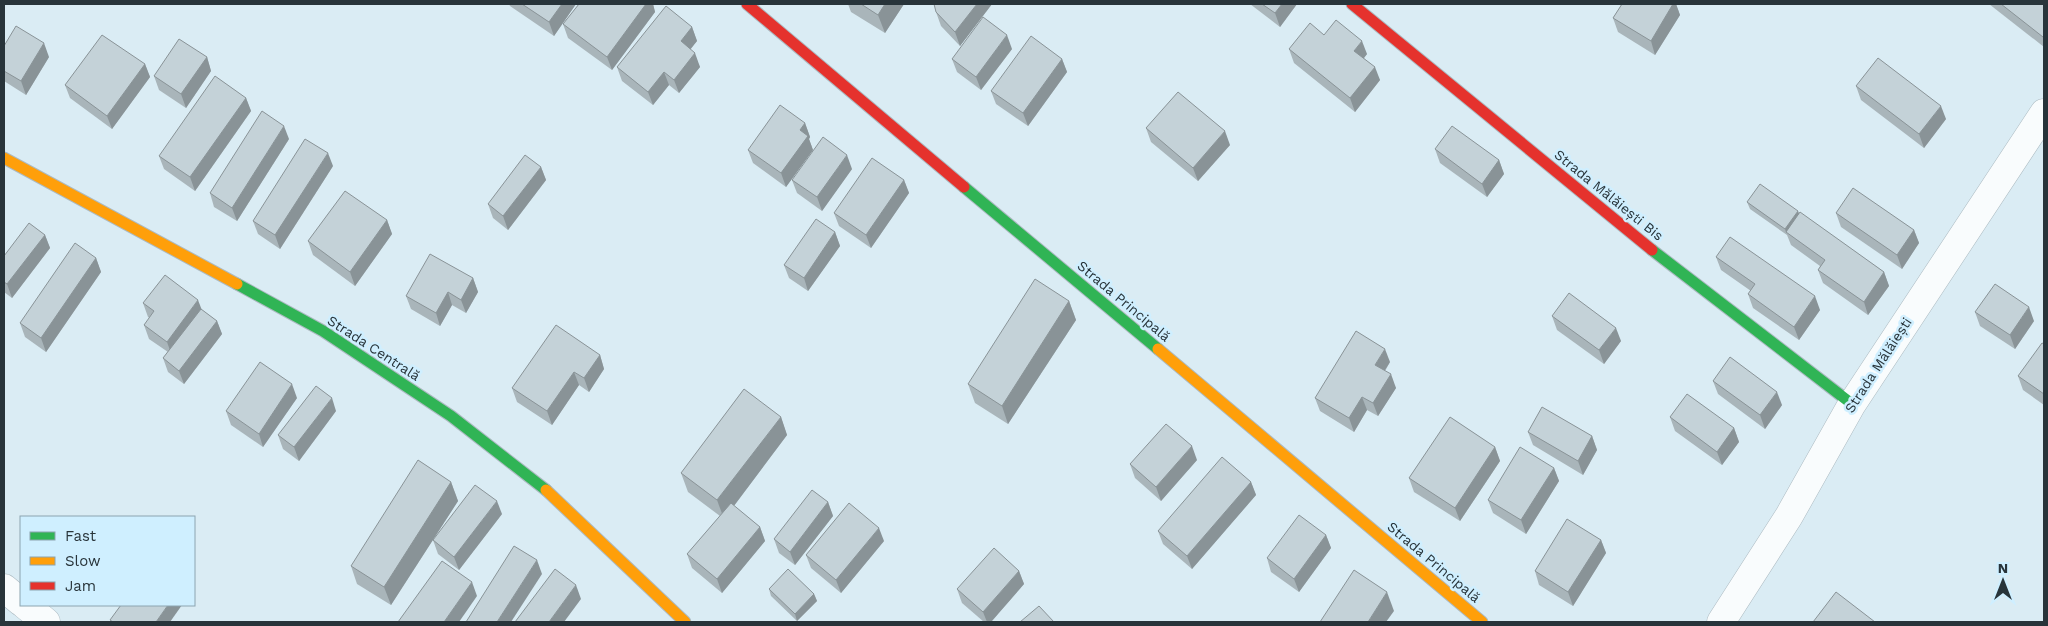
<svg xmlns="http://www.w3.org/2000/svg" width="2048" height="626" font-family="'Work Sans',sans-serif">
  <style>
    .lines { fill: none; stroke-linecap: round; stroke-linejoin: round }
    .street-casing { stroke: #acbac1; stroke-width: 29 }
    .fast-casing { stroke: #acbac1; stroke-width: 13 }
    .slow-casing { stroke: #acbac1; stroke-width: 13 }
    .jam-casing { stroke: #acbac1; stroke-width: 13 }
    .street { stroke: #f9fcfd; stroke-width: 28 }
    .fast { stroke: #30b455; stroke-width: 11 }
    .slow { stroke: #ff9f0a; stroke-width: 11 }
    .jam { stroke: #e5322d; stroke-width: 11 }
    .wall { fill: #a9b5ba }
    .shaded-wall { fill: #899397 }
    .building { fill: #c4d2d8; stroke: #899397 }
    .labels { text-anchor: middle; stroke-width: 5; stroke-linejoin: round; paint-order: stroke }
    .street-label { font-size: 14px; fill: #28343a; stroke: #cfefff }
  </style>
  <rect width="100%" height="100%" fill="#daecf4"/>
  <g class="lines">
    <defs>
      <g id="street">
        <path d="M4,588L21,602"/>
        <path d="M25,605L46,622"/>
        <path d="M1721,622L1789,516L1852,404L2044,113"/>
      </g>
      <g id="fast">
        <path d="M964,187L1158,349"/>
        <path d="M1652,250L1852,404"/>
        <path d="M237,284L323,331L451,416L546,490"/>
      </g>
      <g id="slow">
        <path d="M4,158L237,284"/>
        <path d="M1158,349L1482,622"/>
        <path d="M546,490L685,622"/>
      </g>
      <g id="jam">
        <path d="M747,4L964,187"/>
        <path d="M1352,4L1652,250"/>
      </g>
    </defs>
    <use href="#street" class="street-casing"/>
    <use href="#fast" class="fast-casing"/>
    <use href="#slow" class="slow-casing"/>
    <use href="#jam" class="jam-casing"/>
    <use href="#street" class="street"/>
    <use href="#fast" class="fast"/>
    <use href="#slow" class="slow"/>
    <use href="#jam" class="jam"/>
  </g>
  <g class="wall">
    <path d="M509,4H576L554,36L510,6Z"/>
    <path d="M579,4H653L655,12L612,70L568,38L563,24Z"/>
    <path d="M848,4H904L885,33L851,12Z"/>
    <path d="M992,4L960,46L941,26L936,12Z"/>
    <path d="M1250,4H1297L1280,27Z"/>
    <path d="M1622,4H1676L1680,15L1655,55L1618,32L1613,18Z"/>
    <path d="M1989,4H2044V47Z"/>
    <path d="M692,27L697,41L690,49L700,67L679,93L669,85L653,105L622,81L617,67Z"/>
    <path d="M1324,35L1367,54L1364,58L1380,80L1355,112L1294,63L1289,49Z"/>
    <path d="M4,46L49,57L26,95L4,81Z"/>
    <path d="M1012,49L981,90L957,72L952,59Z"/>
    <path d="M207,57L211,71L186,108L159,90L154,76Z"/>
    <path d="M1062,59L1067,72L1028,126L996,104L991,91Z"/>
    <path d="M145,64L150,77L112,129L70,98L65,85Z"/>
    <path d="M1856,86L1946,119L1924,148L1861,100Z"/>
    <path d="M246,98L251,111L195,191L164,169L159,156Z"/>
    <path d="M805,123L810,137L809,139L813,150L786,187L753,163L748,150Z"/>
    <path d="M1146,128L1230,145L1198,181L1151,142Z"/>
    <path d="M289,139L237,221L214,207L210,193Z"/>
    <path d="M1435,149L1499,160L1504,174L1487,197L1440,163Z"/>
    <path d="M333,166L280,249L258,234L253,221Z"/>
    <path d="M541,167L546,180L508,230L493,218L488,204Z"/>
    <path d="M852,169L822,211L797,193L792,180Z"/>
    <path d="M904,180L909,193L871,248L839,226L834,213Z"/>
    <path d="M1747,202L1799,213L1884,272L1889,286L1868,315L1823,283L1818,270L1820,266L1791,245L1787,235L1750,209Z"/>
    <path d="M1836,213L1914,230L1919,243L1902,269L1841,227Z"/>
    <path d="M387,220L392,234L355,286L313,255L308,241Z"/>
    <path d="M835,232L840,246L808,291L789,278L784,265Z"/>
    <path d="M45,235L50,248L12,298L4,292V256Z"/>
    <path d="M1716,257L1820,310L1799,340L1753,308L1748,294L1751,291L1721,270Z"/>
    <path d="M96,258L101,272L46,352L25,337L20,323Z"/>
    <path d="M473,278L478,292L466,313L452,305L440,326L411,309L406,296Z"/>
    <path d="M1069,301L1076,320L1008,424L975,403L968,384Z"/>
    <path d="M143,303L202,310L217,321L222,334L184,384L168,372L163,358L168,352L149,339L144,325L150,318L148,317Z"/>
    <path d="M1975,312L2034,321L2015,349L1980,326Z"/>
    <path d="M1552,316L1621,341L1604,364L1557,330Z"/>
    <path d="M2044,344V405L2023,390L2018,376Z"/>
    <path d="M600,355L604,369L589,392L579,385L552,425L517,402L512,388Z"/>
    <path d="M1390,362L1385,371L1396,388L1378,416L1367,410L1354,432L1320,411L1315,398Z"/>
    <path d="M1713,381L1782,405L1765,429L1718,394Z"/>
    <path d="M297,398L263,447L231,425L226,411Z"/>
    <path d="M336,411L299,461L283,449L278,435Z"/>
    <path d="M781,417L787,435L734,506L760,527L765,541L722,593L692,568L687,554L720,516L688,492L681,473Z"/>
    <path d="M1670,417L1734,428L1739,442L1722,465L1675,431Z"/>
    <path d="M1528,432L1592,436L1597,450L1583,475L1533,445Z"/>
    <path d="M1495,447L1500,461L1460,521L1414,492L1409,478Z"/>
    <path d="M1197,460L1161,501L1135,478L1130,464Z"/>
    <path d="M1554,468L1559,481L1526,534L1493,513L1488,500Z"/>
    <path d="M451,482L458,501L391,605L357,584L351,566Z"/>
    <path d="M1251,482L1256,495L1192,569L1163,544L1158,531Z"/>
    <path d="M828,502L833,516L795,565L779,553L774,539Z"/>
    <path d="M502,514L459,570L438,554L433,540Z"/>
    <path d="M1326,535L1331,548L1299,592L1271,572L1267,558Z"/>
    <path d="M1601,540L1606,553L1573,606L1539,585L1535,571Z"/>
    <path d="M884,541L841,593L811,568L806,555Z"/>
    <path d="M1019,571L1024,584L991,622H984L962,603L957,589Z"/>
    <path d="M769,589L814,594L817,601L797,621L771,596Z"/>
  </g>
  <g class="shaded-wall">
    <path d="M562,4H576L554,36L549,22Z"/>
    <path d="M646,4H653L655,12L612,70L607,57Z"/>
    <path d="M885,4H904L885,33L878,15Z"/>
    <path d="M977,4H992L960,46L955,32Z"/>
    <path d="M1282,4H1297L1280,27L1275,13Z"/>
    <path d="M1673,4H1676L1680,15L1655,55L1651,41Z"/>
    <path d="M692,27L697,41L686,55L681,41Z"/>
    <path d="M1007,35L1012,49L981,90L976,77Z"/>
    <path d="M1362,41L1367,54L1359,64L1354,51Z"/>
    <path d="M44,43L49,57L26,95L21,81Z"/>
    <path d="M695,53L700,67L679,93L674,80Z"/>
    <path d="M207,57L211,71L186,108L181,94Z"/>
    <path d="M1062,59L1067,72L1028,126L1023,113Z"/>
    <path d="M145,64L150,77L112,129L107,116Z"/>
    <path d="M1375,67L1380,80L1355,112L1350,98Z"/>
    <path d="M664,72L669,85L653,105L648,92Z"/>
    <path d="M246,98L251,111L195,191L190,177Z"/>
    <path d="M1941,106L1946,119L1924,148L1919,134Z"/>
    <path d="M805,123L810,137L809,139L813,150L786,187L781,173L800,130Z"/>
    <path d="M284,126L289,139L237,221L232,208Z"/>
    <path d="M1225,131L1230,145L1198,181L1193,168Z"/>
    <path d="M328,153L333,166L280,249L275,235Z"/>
    <path d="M847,155L852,169L822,211L817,197Z"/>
    <path d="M1499,160L1504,174L1487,197L1482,184Z"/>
    <path d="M541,167L546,180L508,230L503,216Z"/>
    <path d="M904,180L909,193L871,248L866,235Z"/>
    <path d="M1798,211L1801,218L1786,232L1785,229Z"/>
    <path d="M387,220L392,234L355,286L350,272Z"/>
    <path d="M1914,230L1919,243L1902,269L1897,255Z"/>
    <path d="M835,232L840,246L808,291L804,278Z"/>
    <path d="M45,235L50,248L12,298L7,284Z"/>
    <path d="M96,258L101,272L46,352L41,338Z"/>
    <path d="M1884,272L1889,286L1868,315L1864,302Z"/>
    <path d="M473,278L478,292L466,313L461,300Z"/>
    <path d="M448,292L452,305L440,326L436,313Z"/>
    <path d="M1815,296L1820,310L1799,340L1794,327Z"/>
    <path d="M198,300L203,313L172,356L167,342Z"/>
    <path d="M1069,301L1076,320L1008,424L1002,406Z"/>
    <path d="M2029,307L2034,321L2015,349L2010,335Z"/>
    <path d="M217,321L222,334L184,384L179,371Z"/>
    <path d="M1616,328L1621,341L1604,364L1599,350Z"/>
    <path d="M1385,349L1390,362L1380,378L1375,365Z"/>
    <path d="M600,355L604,369L589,392L584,378Z"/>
    <path d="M574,372L579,385L552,425L547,411Z"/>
    <path d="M1391,374L1396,388L1378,416L1373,403Z"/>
    <path d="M292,384L297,398L263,447L259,434Z"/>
    <path d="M1777,392L1782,405L1765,429L1760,415Z"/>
    <path d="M1362,397L1367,410L1354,432L1349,418Z"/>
    <path d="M332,398L336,411L299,461L294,447Z"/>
    <path d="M781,417L787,435L724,519L717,500Z"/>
    <path d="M1734,428L1739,442L1722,465L1717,452Z"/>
    <path d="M1592,436L1597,450L1583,475L1578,461Z"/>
    <path d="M1192,446L1197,460L1161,501L1156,487Z"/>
    <path d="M1495,447L1500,461L1460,521L1455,508Z"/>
    <path d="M1554,468L1559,481L1526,534L1521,520Z"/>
    <path d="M451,482L458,501L391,605L384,587Z"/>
    <path d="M1251,482L1256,495L1192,569L1187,556Z"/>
    <path d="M497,501L502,514L459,570L454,557Z"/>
    <path d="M828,502L833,516L795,565L790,552Z"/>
    <path d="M760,527L765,541L722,593L717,579Z"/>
    <path d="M879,528L884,541L841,593L836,580Z"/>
    <path d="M1326,535L1331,548L1299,592L1294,579Z"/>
    <path d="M1601,540L1606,553L1573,606L1568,592Z"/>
    <path d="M537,560L542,574L511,622H497Z"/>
    <path d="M1019,571L1024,584L991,622H987L983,612Z"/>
    <path d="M472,582L477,596L459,622H444Z"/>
    <path d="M576,585L581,599L564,622H549Z"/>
    <path d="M1387,592L1394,611L1386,622H1368Z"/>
    <path d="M814,594L817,601L797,621L795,614Z"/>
    <path d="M168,605H182L170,622H156Z"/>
  </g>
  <g class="building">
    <path d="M522,4H562L549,22Z"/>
    <path d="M579,4H646L607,57L563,24Z"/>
    <path d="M861,4H885L878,15Z"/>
    <path d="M934,4H977L955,32L936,12Z"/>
    <path d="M1262,4H1282L1275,13Z"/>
    <path d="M1622,4H1673L1651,41L1613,18Z"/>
    <path d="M2001,4H2044V35L2043,37Z"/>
    <path d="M666,6L692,27L681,41L695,53L674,80L664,72L648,92L617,67Z"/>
    <path d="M983,17L1007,35L976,77L952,59Z"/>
    <path d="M1336,20L1362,41L1354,51L1375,67L1350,98L1289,49L1310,23L1324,35Z"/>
    <path d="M16,26L44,43L21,81L4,71V46Z"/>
    <path d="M102,35L145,64L107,116L65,85Z"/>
    <path d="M1031,36L1062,59L1023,113L991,91Z"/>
    <path d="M179,39L207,57L181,94L154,76Z"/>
    <path d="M1878,58L1941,106L1919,134L1856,86Z"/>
    <path d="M215,76L246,98L190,177L159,156Z"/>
    <path d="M1178,92L1225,131L1193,168L1146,128Z"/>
    <path d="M780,105L805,123L800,130L808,136L781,173L748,150Z"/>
    <path d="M262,111L284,126L232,208L210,193Z"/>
    <path d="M1452,126L1499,160L1482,184L1435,149Z"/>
    <path d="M823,137L847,155L817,197L792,180Z"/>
    <path d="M305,139L328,153L275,235L253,221Z"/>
    <path d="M525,155L541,167L503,216L488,204Z"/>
    <path d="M872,158L904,180L866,235L834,213Z"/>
    <path d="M1760,184L1798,211L1785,229L1747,202Z"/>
    <path d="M1853,188L1914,230L1897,255L1836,213Z"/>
    <path d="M345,191L387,220L350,272L308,241Z"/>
    <path d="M1800,212L1884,272L1864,302L1818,270L1825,260L1786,232Z"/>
    <path d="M816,219L835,232L804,278L784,265Z"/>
    <path d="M29,223L45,235L7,284L4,282V256Z"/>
    <path d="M1730,237L1815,296L1794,327L1748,294L1755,284L1716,257Z"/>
    <path d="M75,243L96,258L41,338L20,323Z"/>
    <path d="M430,254L473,278L461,300L448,292L436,313L406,296Z"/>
    <path d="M165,275L198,300L167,342L144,325L154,311L143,303Z"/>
    <path d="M1035,279L1069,301L1002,406L968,384Z"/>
    <path d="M1995,284L2029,307L2010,335L1975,312Z"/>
    <path d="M1569,293L1616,328L1599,350L1552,316Z"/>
    <path d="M201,309L217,321L179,371L163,358Z"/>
    <path d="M556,325L600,355L584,378L574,372L547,411L512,388Z"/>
    <path d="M1356,331L1385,349L1375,365L1391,374L1373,403L1362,397L1349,418L1315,398Z"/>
    <path d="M2042,343L2044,344V394L2018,376Z"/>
    <path d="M1730,357L1777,392L1760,415L1713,381Z"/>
    <path d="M260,362L292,384L259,434L226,411Z"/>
    <path d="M316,386L332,398L294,447L278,435Z"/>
    <path d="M744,389L781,417L717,500L681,473Z"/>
    <path d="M1687,394L1734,428L1717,452L1670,417Z"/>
    <path d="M1542,407L1592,436L1578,461L1528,432Z"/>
    <path d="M1450,417L1495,447L1455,508L1409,478Z"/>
    <path d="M1166,424L1192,446L1156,487L1130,464Z"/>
    <path d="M1520,447L1554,468L1521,520L1488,500Z"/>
    <path d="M1222,457L1251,482L1187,556L1158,531Z"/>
    <path d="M418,460L451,482L384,587L351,566Z"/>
    <path d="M475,485L497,501L454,557L433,540Z"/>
    <path d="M812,490L828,502L790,552L774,539Z"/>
    <path d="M731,503L760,527L717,579L687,554Z"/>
    <path d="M849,503L879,528L836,580L806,555Z"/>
    <path d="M1299,515L1326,535L1294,579L1267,558Z"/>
    <path d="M1567,519L1601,540L1568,592L1535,571Z"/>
    <path d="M514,546L537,560L497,622H466Z"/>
    <path d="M994,548L1019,571L983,612L957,589Z"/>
    <path d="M442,561L472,582L444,622H398Z"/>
    <path d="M555,569L576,585L549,622H515Z"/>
    <path d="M788,569L814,594L795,614L769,589Z"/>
    <path d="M1354,570L1387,592L1368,622H1320Z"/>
    <path d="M1836,592L1875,622H1813Z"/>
    <path d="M121,605H168L156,622H113L110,620Z"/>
    <path d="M1039,606L1054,622H1020Z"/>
  </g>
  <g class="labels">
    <g class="street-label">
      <text transform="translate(1609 195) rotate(39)" y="5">Strada Mălăiești Bis</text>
      <text transform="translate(1124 301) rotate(40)" y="5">Strada Principală</text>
      <text transform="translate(374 348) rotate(33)" y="5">Strada Centrală</text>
      <text transform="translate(1878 365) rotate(-57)" y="5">Strada Mălăiești</text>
      <text transform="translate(1434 562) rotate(40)" y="5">Strada Principală</text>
    </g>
  </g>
  <rect width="2048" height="626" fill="none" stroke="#28343a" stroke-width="10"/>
  <rect x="20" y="516" width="175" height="90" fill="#cfefff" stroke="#8ca4b0"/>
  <rect x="30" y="532" width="25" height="8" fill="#30b455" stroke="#8ca4b0"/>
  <text x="65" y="541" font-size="15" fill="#28343a">Fast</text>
  <rect x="30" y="557" width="25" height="8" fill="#ff9f0a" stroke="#8ca4b0"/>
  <text x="65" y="566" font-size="15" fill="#28343a">Slow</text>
  <rect x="30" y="582" width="25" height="8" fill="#e5322d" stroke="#8ca4b0"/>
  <text x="65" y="591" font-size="15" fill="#28343a">Jam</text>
  <g transform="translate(2003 581)" stroke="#cfefff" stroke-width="4" paint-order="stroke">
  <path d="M0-4L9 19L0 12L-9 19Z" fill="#28343a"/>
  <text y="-8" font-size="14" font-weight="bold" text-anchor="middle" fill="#28343a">N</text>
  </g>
</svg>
